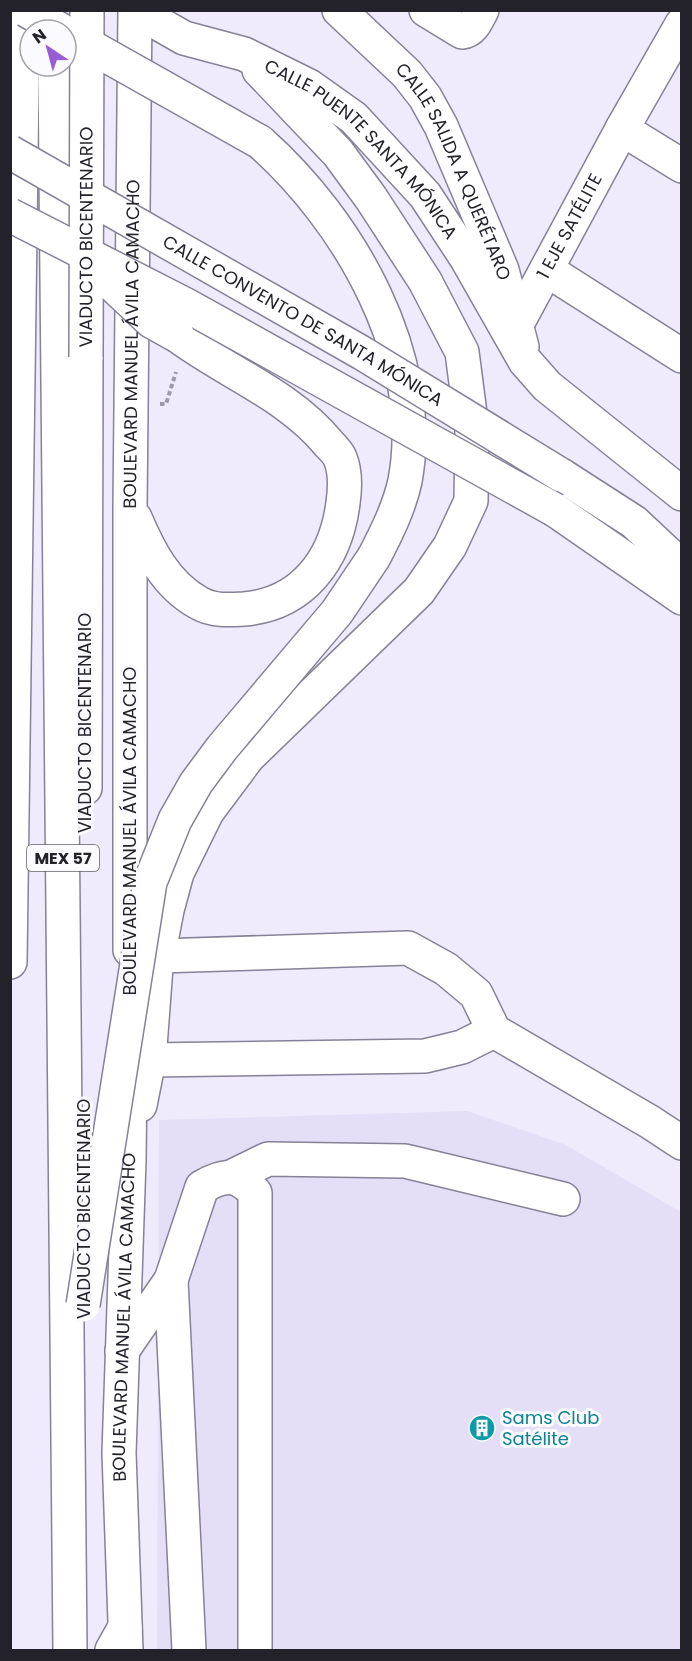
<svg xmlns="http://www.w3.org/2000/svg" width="692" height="1661" font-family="Poppins,sans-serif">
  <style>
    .built { fill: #e4dff7 }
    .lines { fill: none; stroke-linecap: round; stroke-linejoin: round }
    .minor-casing { stroke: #868196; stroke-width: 36 }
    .major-casing { stroke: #868196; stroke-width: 36 }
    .highway-casing { stroke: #868196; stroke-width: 36 }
    .path { stroke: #9d9aa8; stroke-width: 4; stroke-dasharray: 4.5 3; stroke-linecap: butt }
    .minor { stroke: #fff; stroke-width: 33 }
    .major { stroke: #fff; stroke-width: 33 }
    .highway { stroke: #fff; stroke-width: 33 }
    .major-bridge-casing { stroke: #868196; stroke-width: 36; stroke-linecap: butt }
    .highway-bridge-casing { stroke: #868196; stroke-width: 36; stroke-linecap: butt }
    .major-bridge { stroke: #fff; stroke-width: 33 }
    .highway-bridge { stroke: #fff; stroke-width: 33 }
    .labels { text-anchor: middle; stroke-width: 6; stroke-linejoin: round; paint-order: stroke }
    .shield { fill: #fbfaff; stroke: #646269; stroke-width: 1.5 }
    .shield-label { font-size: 16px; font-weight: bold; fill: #232129 }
    .street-label { font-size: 18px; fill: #232129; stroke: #fbfaff }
    .culture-label { font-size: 18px; fill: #0d838f; stroke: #fbfaff; text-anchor: start }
  </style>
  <rect width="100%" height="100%" fill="#efebfd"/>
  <path class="built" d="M467,1111L566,1145L681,1212V1650H157L159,1120Z"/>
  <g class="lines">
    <defs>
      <g id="minor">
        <path id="s1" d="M339,10L407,74L425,97L441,126L502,270L522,347"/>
        <path d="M426,10L462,32C473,31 477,19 482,10"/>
        <path d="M622,129L682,166"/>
        <path d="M547,270L682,356"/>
        <path id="s2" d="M517,324L622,129L682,24"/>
        <path d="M159,956L408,948L446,969L476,994L494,1031L650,1122L682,1143"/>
        <path d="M149,1060L425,1056L462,1047L494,1031"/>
        <path d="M231,1177L268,1159L405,1161L563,1199"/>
        <path d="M171,1280L189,1650"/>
        <path d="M122,1351L171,1280L202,1187C225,1174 237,1173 255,1193V1650"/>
      </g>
      <g id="major">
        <path d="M561,475L634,522L682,567"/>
        <path d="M555,510L682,598"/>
        <path d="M135,518C149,551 166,585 199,603C213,611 228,610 244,609C303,604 336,559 343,503C345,489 346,472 340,458C338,453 333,448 329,444C289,395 228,373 178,336"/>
        <path id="s3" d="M130,950V508L135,10L184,38L244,54L309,86L354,118L425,195L467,259L525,361L547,386L682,494"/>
        <path d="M140,1105L149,1060L156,967L167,910L177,873L207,812L248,757L419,591L450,546L471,501L472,429L462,352L425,281L371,198L338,153L259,70"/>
        <path id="s4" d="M126,1650L119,1453L129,1160L130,1074"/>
      </g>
      <g id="highway">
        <path d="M55,66L70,1650"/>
        <path d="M260,142C349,221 428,356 405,481C399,508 387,532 374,557"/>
        <path d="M85,788L86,357"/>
        <path d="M10,962L23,10"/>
        <path d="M112,1650L125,1627"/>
      </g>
    </defs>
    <use href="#minor" class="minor-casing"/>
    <use href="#major" class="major-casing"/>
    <use href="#highway" class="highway-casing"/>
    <path class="path" d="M160,404H166L176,372"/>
    <use href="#minor" class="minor"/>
    <use href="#major" class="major"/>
    <use href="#highway" class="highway"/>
    <defs>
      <g id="major-bridge">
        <path id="s5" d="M10,152L362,353L561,475"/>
        <path d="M10,215L186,305L555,510"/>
        <path d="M100,273L151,321L178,336"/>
      </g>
      <g id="highway-bridge">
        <path d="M26,10L61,30"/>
        <path d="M70,35L260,142"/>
        <path id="s6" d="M86,357L87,10"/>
        <path d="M83,1305L150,882L175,820L196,783L222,748L337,612L374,557"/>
      </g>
    </defs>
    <use href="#major-bridge" class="major-bridge-casing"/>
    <use href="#highway-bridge" class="highway-bridge-casing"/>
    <use href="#major-bridge" class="major-bridge"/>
    <use href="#highway-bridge" class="highway-bridge"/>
  </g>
  <defs>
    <symbol id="building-disc" viewBox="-11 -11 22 22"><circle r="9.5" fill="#0f9aa8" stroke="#fbfaff"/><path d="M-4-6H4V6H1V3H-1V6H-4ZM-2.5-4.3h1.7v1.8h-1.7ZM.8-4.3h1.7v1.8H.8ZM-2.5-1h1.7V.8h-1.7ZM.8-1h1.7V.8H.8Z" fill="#fff"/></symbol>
  </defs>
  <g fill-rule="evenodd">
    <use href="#building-disc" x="467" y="1413" width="30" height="30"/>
  </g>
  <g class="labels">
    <rect class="shield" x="27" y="845" width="72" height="26" rx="4.5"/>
    <g class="shield-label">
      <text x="63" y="864">MEX 57</text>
    </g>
    <g class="street-label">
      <text dy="6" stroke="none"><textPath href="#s3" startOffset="1212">CALLE PUENTE SANTA MÓNICA</textPath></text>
      <text dy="6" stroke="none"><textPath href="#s1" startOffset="202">CALLE SALIDA A QUERÉTARO</textPath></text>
      <text dy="6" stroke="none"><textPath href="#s2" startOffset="111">1 EJE SATÉLITE</textPath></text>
      <text dy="6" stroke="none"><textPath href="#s6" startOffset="120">VIADUCTO BICENTENARIO</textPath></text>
      <text dy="6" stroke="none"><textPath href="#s5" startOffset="338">CALLE CONVENTO DE SANTA MÓNICA</textPath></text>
      <text dy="6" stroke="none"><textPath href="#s3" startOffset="606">BOULEVARD MANUEL ÁVILA CAMACHO</textPath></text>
      <text transform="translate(85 723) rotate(-90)" y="6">VIADUCTO BICENTENARIO</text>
      <text transform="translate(130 831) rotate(-90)" y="6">BOULEVARD MANUEL ÁVILA CAMACHO</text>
      <text transform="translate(84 1209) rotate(-90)" y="6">VIADUCTO BICENTENARIO</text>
      <text dy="6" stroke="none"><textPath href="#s4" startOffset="333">BOULEVARD MANUEL ÁVILA CAMACHO</textPath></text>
    </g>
    <g class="culture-label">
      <text x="502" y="1424">Sams Club<tspan x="502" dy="21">Satélite</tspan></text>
    </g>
  </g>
  <rect width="692" height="1661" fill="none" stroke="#232129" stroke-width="24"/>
  <g transform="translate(48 48) rotate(324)"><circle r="28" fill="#fbfaff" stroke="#a5a3a9" stroke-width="1.5"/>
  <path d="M0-4.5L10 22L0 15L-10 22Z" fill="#985dd4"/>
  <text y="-9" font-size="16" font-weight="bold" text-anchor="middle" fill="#232129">N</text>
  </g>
</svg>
